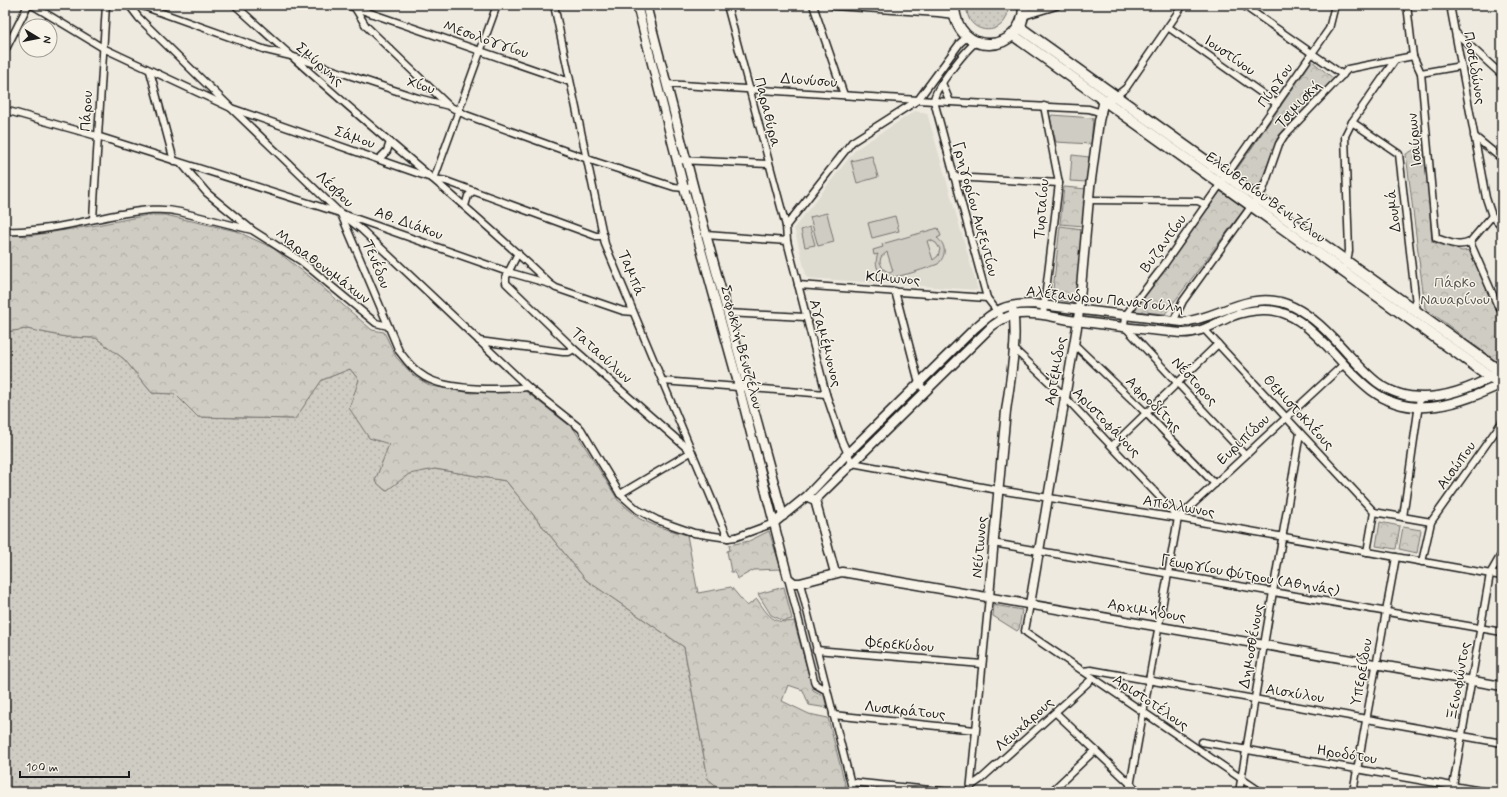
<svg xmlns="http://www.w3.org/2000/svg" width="1507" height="797" font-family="Mynerve,sans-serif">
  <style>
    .built { fill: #dedbd1 }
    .grass { fill: url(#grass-dots); stroke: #767470 }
    .forest { fill: url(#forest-crowns); stroke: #767470 }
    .pitch { fill: #cfccc3; stroke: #767470; fill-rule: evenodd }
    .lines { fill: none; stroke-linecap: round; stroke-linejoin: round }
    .minor-casing { stroke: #1c1c1c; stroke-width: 9 }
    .tertiary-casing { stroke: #1c1c1c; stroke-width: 11 }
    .primary-casing { stroke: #1c1c1c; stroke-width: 13 }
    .minor { stroke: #f7f3e8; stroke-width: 6 }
    .tertiary { stroke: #f7f3e8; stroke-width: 8 }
    .primary { stroke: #f7f3e8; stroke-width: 10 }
    .labels { text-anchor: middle; stroke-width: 3; stroke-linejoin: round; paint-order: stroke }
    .street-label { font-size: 15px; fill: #1c1c1c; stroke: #f7f3e8 }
    .park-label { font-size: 15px; fill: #52514e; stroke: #f7f3e8 }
  </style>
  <defs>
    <pattern id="grass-dots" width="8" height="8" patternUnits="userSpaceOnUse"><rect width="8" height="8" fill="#cfccc3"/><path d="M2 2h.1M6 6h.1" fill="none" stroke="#b1afa7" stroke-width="1.8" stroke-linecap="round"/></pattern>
    <pattern id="forest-crowns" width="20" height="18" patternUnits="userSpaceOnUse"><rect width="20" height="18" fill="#cfccc3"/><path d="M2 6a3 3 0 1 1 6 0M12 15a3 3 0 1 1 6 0" fill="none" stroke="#b1afa7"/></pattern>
  </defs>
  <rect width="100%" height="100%" fill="#eeeae0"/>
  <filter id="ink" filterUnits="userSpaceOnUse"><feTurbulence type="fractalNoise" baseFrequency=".025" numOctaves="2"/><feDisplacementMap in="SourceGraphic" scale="8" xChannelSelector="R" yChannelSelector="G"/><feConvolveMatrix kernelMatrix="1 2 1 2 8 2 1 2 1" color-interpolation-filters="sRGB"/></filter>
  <g filter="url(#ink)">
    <path class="built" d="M915,111L927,113L978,290L807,278L794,228L856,149Z"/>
    <g class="grass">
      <path d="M967,5H1008C1011,38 964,38 967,5Z"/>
      <path d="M642,8H643L681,154H680Z"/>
      <path d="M1269,303L1292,309L1310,320L1368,378L1407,399L1408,402L1399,401L1380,393L1366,381L1317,331L1268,307L1187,330L1160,327L1159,326L1161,324L1191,326L1225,312L1248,305Z"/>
      <path d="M1087,315L1119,319L1120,321L1119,323L1085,318L1086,316Z"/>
      <path d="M994,317V320L935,376H933L932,375L975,331Z"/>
      <path d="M27,329L66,337L96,338L124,359L152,393L175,394L198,417L294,419L322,380L350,369L359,380L390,444L375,481L386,491L409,473L435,469L506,481L586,580L684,647L708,779L724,792H5V332Z"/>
      <path d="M1486,383L1488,387L1451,401L1427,403L1428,401L1451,397Z"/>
      <path d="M916,391L917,394L859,452H857L856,450Z"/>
    </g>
    <g class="forest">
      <path d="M1312,61L1334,79L1279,135L1259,187C1249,186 1241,180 1235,172Z"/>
      <path d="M1425,144L1432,242L1462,251L1472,250L1495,307L1502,314V360L1496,361L1425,308L1406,154Z"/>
      <path d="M1064,187L1087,189L1083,226L1060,224Z"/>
      <path d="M1220,191L1245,208L1165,314L1134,311Z"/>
      <path d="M148,215H165L236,231L273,248L314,280L372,330L384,332L396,357L414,376L431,386L472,393L524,390L574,429L618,500L640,519L659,527L687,535L698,593L731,587L747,606L757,599C768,615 773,625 794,621L813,690L824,696L827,708L809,705L803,690L788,685L782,701L809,714L828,718L847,792H724L708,779L684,647L586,580L506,481L435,469L409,474L386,491L375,481L389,444L369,438L349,408L359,380L350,369L322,380L295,419L198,417L175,394L152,393L124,359L96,338L66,337L27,329L5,332V234L28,236L97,225Z"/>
      <path d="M1060,226L1083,229L1076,303L1052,299Z"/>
      <path d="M1380,522L1400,526L1396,549L1376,546Z"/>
      <path d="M1403,527L1421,530L1417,553L1399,549Z"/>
      <path d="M769,531L781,569L754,570L737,579L735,572H731L727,551L730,550L729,545L749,541Z"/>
      <path d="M784,587L792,619L784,621L771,615L758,594Z"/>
      <path d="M994,605L1022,610L1019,629L1017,631L993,616Z"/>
    </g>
    <g class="pitch">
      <path d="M1052,115L1093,118L1091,144L1056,142L1050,118Z"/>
      <path d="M1072,155L1089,157L1087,182L1070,181Z"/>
      <path d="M872,156L878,177L857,183L851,161Z"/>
      <path d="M827,213L834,242L818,246L810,217Z"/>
      <path d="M895,216L899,231L872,238L868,223Z"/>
      <path d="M810,227L815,245L805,247L801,230Z"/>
      <path d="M938,228L941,236L937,238C947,245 946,256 938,264C928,268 901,277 891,277C879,277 873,265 878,254L874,255L873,250L883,247L882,244ZM930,240L936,243L940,249L938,256L933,260L927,241ZM887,252L893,271L890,273L883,269L880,262L881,257Z"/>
    </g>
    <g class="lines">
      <defs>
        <g id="minor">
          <path d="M32,5L103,48L231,108L434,179L446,181L596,236H604"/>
          <path d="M129,5L139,18L231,108L340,213L362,230L528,387L581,429L620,494L638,510L657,520L694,533L728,538L736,537L774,523"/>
          <path d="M140,5L266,50L291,56L418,98L449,106L466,115L596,162L674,187L684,188L693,185"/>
          <path d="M235,5C284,50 334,94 384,137C440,185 496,232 549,283"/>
          <path d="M347,5L570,82"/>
          <path d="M554,5L605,244L728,538"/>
          <path d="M727,5L786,226L787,241L826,394L842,441L852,463L998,490L1178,518L1502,576"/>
          <path d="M813,5L844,95"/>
          <path d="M1243,5L1343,75"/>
          <path d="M1407,5L1413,56L1421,73L1436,238C1448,242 1459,248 1470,242L1492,216"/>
          <path d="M1450,5L1486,198L1492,216L1502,226"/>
          <path d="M355,8L366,26L448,105"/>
          <path d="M1168,27L1277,104"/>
          <path d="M1456,33L1502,75"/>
          <path d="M976,42C966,50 933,90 934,101L987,298L1001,316L1000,320"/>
          <path d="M5,51L28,5"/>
          <path d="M150,71L174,161"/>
          <path d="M1421,73L1461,66"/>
          <path d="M942,83L950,102"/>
          <path d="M666,84L950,102L1089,109L1102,113"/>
          <path d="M1116,96L1126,88L1183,5"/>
          <path d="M5,110L97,136L340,213L508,272L550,284L556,288L623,311L633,312"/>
          <path d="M1352,122L1399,154L1417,313"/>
          <path d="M1474,136L1502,159"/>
          <path d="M379,159L387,151L390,142"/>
          <path d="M678,160L768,164"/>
          <path d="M182,164L207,193L251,229"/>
          <path d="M954,177L1059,183"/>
          <path d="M434,179L497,5"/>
          <path d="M1089,200L1198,201L1206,205"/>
          <path d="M465,206L468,196L473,191"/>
          <path d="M341,214L399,351C407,361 414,371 425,377C448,391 502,390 528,387"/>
          <path d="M93,219L106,5"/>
          <path d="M786,226L852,142L918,100L960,43L967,37"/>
          <path d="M5,231C41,233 84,221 120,214C139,211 160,207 180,212L252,230L301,261L376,323L388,326"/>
          <path d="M706,235L787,241"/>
          <path d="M1470,242L1497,304L1502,310"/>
          <path d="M518,253L506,277V283L574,349L689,450"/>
          <path d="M1346,265L1349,251L1345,136L1352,122L1395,60"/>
          <path d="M798,285L987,298"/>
          <path d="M895,291L919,383L925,391"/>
          <path d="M727,313L805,317"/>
          <path d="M1043,315L1059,183L1044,106"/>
          <path d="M1173,322L1183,301L1263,190L1279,144L1284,136L1348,69L1413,56"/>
          <path d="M1204,329L1374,512"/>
          <path d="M479,341L563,352H569L574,349"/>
          <path d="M1074,344L1146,413L1215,484"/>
          <path d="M1013,348L1065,397L1169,507L1178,518"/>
          <path d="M663,381L826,394"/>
          <path d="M1112,446L1218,344"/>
          <path d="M1245,455L1124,326L1125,316L1161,269L1329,29L1335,5"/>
          <path d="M620,494L691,452"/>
          <path d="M1374,512L1431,522"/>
          <path d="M1403,517L1420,397"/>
          <path d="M1178,518L1344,364"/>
          <path d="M993,543L1502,632"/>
          <path d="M1367,552L1374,512"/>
          <path d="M1422,562L1431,522L1502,422"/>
          <path d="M788,578L815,684L827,691"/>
          <path d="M800,583L853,792"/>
          <path d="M1030,604L1025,631L1027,633L1261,792"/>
          <path d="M816,650L982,664"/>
          <path d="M1083,671L1091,670L1502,743"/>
          <path d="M1056,713L1139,792"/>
          <path d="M833,715L975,730"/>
          <path d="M1202,742L1487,792"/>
          <path d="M851,782L950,792"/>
          <path d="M971,786L981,779L1093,678"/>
          <path d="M970,792L989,597"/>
          <path d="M1051,792L1095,750"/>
          <path d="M1129,792L1178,518"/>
          <path d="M1239,792L1300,433"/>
          <path d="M1353,792L1396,557"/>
          <path d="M1452,792L1490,574L1502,553"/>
        </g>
        <g id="tertiary">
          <path d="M637,5L684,188L737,379L788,578L794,583H800L842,572L1502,686"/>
          <path d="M646,5L701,216L783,516"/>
          <path d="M834,5L938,12L954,14"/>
          <path d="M1023,15L1056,5"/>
          <path d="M810,498L815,500L835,573"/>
          <path d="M815,500L992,326C999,321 1005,317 1013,315C1034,311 1056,318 1076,321C1111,326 1146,330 1181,333C1199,334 1214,324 1230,317C1245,311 1263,308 1280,312C1300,318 1314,333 1328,347C1342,362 1355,378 1371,390C1413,422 1460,403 1502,384"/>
          <path d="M774,523L807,496L847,454L975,328C996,309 1005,304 1033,304L1182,322C1217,319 1244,293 1281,302C1302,308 1319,323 1333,338C1348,353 1361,370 1378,383C1414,409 1460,394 1495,375"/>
          <path d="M989,597C994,535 1000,473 1006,411C1010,381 1018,341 1013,311"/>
          <path d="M1030,604L1078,321L1090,187L1099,121L1103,104L1106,101L1110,99"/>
        </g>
        <g id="primary">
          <path d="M954,5C955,59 1025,55 1024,5"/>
          <path d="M1019,27L1502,373"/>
          <path d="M1013,35L1502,385"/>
        </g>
      </defs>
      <use href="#minor" class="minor-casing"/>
      <use href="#tertiary" class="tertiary-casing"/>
      <use href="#primary" class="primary-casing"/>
      <use href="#minor" class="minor"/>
      <use href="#tertiary" class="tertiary"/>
      <use href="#primary" class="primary"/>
    </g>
  </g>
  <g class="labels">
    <g class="street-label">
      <text transform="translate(486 39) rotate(19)" y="5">Μεσολογγίου</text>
      <text transform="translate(1230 55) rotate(35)" y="5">Ιουστίνου</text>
      <text transform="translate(320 64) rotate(41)" y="5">Σμύρνης</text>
      <text transform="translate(1475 68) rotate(80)" y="5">Ποσειδώνος</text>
      <text transform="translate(809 80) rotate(4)" y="5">Διονύσου</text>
      <text transform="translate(421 85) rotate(17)" y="5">Χίου</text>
      <text transform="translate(1275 85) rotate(-55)" y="5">Πύργου</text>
      <text transform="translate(1298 104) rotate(-47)" y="5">Τσιμισκή</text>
      <text transform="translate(86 111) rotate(-87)" y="5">Πάρου</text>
      <text transform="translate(768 112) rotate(76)" y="5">Παραθύρα</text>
      <text transform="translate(355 137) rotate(19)" y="5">Σάμου</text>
      <text transform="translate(1414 140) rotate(-95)" y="5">Ισαύρων</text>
      <text transform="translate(335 189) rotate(43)" y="5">Λέσβου</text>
      <text transform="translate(1266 197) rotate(36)" y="5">Ελευθερίου Βενιζέλου</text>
      <text transform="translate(976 209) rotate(75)" y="5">Γρηγορίου Αυξεντίου</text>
      <text transform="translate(1041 209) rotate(-85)" y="5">Τυρταίου</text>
      <text transform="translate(1393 211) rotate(-97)" y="5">Δουμά</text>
      <text transform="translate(409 223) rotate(20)" y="5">Αθ. Διάκου</text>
      <text transform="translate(1163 243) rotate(-54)" y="5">Βυζαντίου</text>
      <text transform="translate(377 264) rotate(68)" y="5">Τενέδου</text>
      <text transform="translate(323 266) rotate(37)" y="5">Μαραθονομάχων</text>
      <text transform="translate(632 273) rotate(68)" y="5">Ταμπά</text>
      <text transform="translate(893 278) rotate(4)" y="5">Κίμωνος</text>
      <text transform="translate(1105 299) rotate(6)" y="5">Αλέξανδρου Παναγούλη</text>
      <text transform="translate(826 343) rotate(75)" y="5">Αγαμέμνονος</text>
      <text transform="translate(742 347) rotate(75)" y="5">Σοφοκλή Βενιζέλου</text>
      <text transform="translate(602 355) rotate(42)" y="5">Ταταούλων</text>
      <text transform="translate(1055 371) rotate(-80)" y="5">Αρτέμιδος</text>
      <text transform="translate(1195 381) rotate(47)" y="5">Νέστορος</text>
      <text transform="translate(1154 404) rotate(45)" y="5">Αφροδίτης</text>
      <text transform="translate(1299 412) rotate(47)" y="5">Θεμιστοκλέους</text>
      <text transform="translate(1107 422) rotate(46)" y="5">Αριστοφάνους</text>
      <text transform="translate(1243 439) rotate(-43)" y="5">Ευριπίδου</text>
      <text transform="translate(1456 465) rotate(-54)" y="5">Αισώπου</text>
      <text transform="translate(1179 506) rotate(10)" y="5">Απόλλωνος</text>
      <text transform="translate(979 547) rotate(-85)" y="5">Νεύτωνος</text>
      <text transform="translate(1250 575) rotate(10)" y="5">Γεωργίου Φύτρου (Αθηνάς)</text>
      <text transform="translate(1147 610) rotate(10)" y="5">Αρχιμήδους</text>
      <text transform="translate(900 644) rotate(5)" y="5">Φερεκύδου</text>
      <text transform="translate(1251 646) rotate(-80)" y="5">Δημοσθένους</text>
      <text transform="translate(1361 672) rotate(-80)" y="5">Υπερείδου</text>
      <text transform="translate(1458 681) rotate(-80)" y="5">Ξενοφώντος</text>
      <text transform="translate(1295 693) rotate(9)" y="5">Αισχύλου</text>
      <text transform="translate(1151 702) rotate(34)" y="5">Αριστοτέλους</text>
      <text transform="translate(905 710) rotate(6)" y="5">Λυσικράτους</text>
      <text transform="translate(1024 724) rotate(-42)" y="5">Λεωχάρους</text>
      <text transform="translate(1347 754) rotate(9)" y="5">Ηροδότου</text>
    </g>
    <g class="park-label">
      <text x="1455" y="287">Πάρκο<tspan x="1455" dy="17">Ναυαρίνου</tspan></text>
    </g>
  </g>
  <rect width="1507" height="797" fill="none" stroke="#f7f3e8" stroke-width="20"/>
  <rect x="10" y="10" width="1487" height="777" fill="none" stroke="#1c1c1c" stroke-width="1.5" filter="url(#ink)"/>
  <g transform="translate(38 38) rotate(100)"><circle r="19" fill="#f7f3e8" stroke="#9f9d96"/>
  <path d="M0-3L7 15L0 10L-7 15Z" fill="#1c1c1c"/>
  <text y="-6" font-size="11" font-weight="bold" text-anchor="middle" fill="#1c1c1c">N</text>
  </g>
  <path d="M20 771v6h109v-6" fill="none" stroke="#1c1c1c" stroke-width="2"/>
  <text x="26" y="771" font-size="12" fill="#1c1c1c" stroke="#f7f3e8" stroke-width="3" paint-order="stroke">100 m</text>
</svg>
